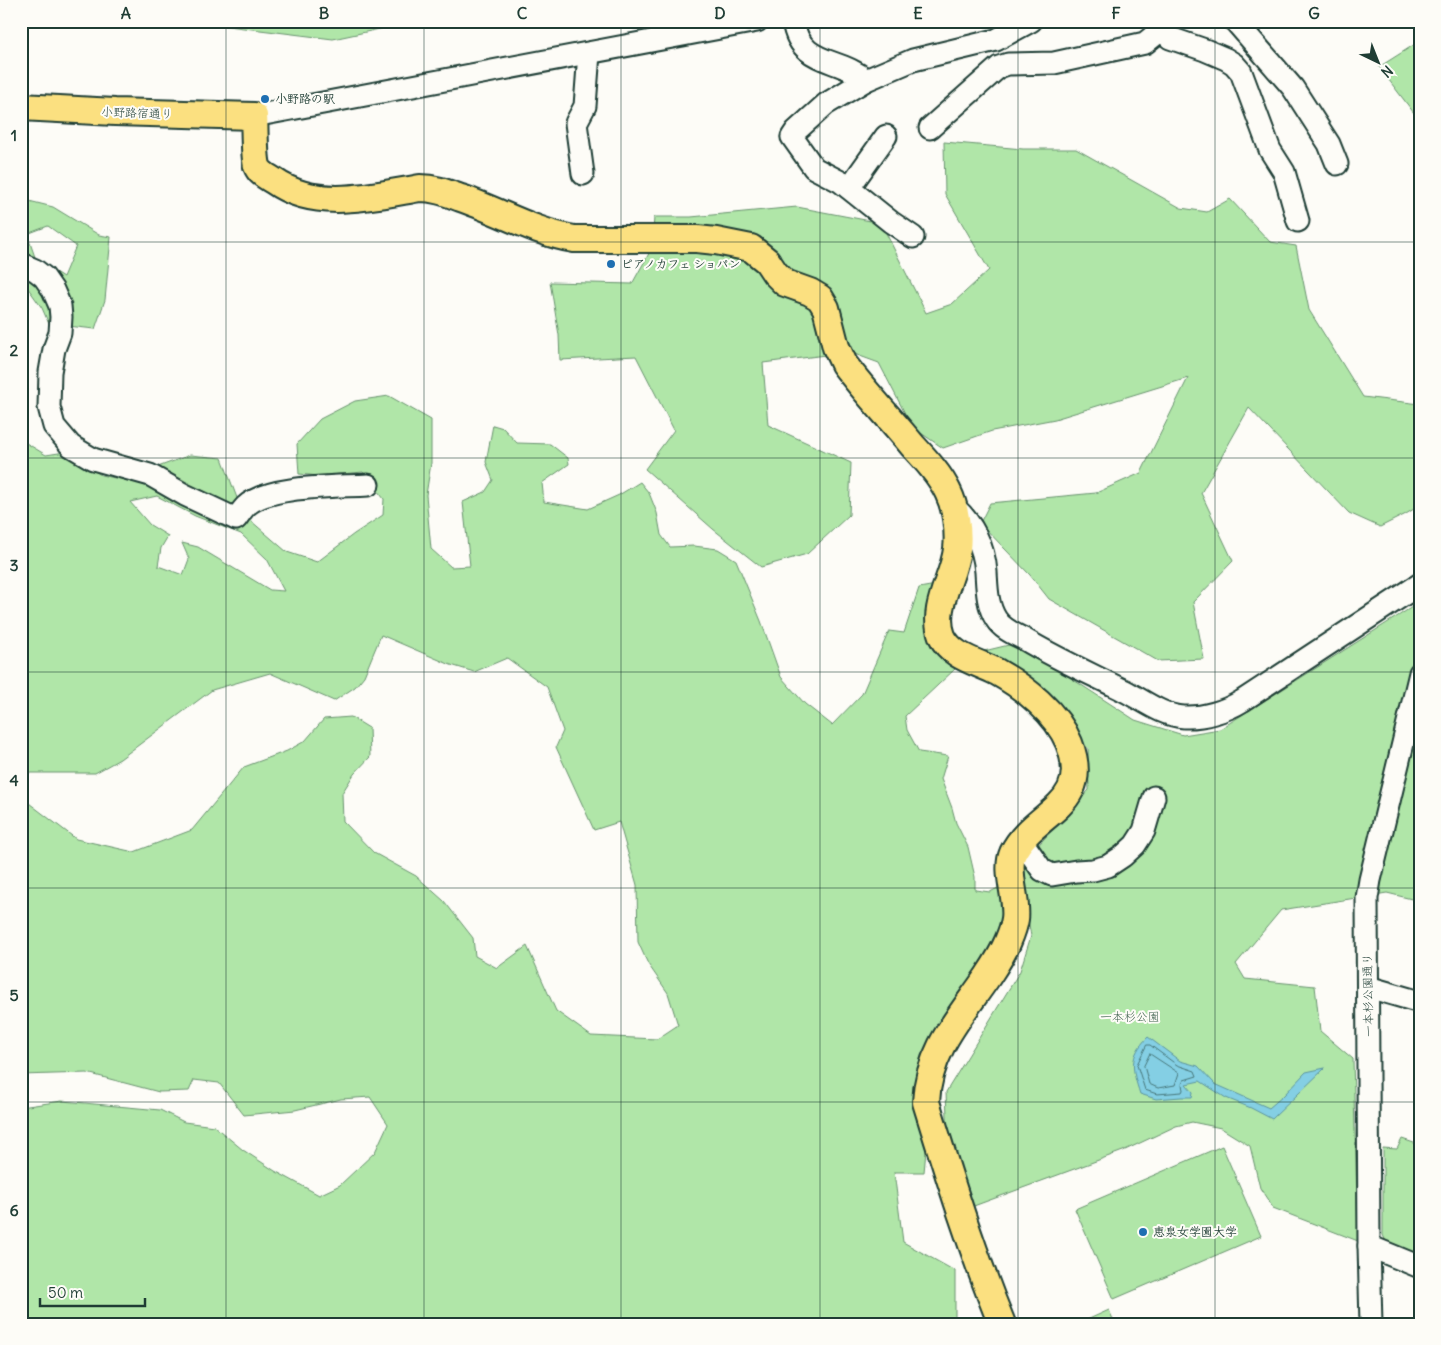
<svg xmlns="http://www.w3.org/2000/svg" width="1441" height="1345" font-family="Delius,'Klee One',sans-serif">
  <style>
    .green { fill: #b0e6a8; stroke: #68926e; fill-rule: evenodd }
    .water { fill: #84cfe4; stroke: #5c959e }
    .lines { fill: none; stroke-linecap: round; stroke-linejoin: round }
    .shore { stroke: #47777a; stroke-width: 1 }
    .minor-casing { stroke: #1f3d34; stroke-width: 25 }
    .major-casing { stroke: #1f3d34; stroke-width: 30 }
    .minor { stroke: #fdfcf7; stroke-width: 21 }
    .major { stroke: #fbe080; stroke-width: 26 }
    .grid { fill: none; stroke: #1f3d34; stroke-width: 1; stroke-opacity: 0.55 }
    .poi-dot { fill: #1f6fb2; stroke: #fdfcf7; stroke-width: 2 }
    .labels { text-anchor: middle; stroke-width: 4; stroke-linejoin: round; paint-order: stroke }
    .poi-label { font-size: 12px; font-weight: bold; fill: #1f3d34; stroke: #fdfcf7; text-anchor: start }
    .street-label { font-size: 12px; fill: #1f3d34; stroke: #fdfcf7 }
    .park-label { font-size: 12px; fill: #3c5f4b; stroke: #fdfcf7 }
    .neatline { fill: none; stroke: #1f3d34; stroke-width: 2 }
    .grid-label { font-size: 16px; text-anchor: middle; font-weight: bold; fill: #1f3d34 }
  </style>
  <rect width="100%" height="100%" fill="#fdfcf7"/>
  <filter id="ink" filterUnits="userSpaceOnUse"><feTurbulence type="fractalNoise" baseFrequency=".02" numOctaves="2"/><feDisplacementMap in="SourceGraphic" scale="10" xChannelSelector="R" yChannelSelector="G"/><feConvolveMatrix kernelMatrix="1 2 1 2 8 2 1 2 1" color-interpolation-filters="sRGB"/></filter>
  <g filter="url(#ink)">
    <g class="green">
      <path d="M187,21H417L333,39Z"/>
      <path d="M1420,41V121L1379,67Z"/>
      <path d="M944,142L1023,149H1076L1181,208L1207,212L1230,199L1270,242L1296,246L1309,310L1363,397L1420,404V505L1406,514L1380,527L1349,513L1249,408L1201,493L1233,561L1193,602L1204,659L1158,661L1049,599L1030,575L980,523L990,503L1096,493L1141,473L1188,378L1055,419L992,431L943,448L912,427L879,363L849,352L763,363L768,425L851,463L849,515L807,554L761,567L713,529L645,469L674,430L636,356L560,360L559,335L550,282L632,284L652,248L654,217H691L797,207L881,223L926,313L952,304L989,270L945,194Z"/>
      <path d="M21,199L53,207L99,235L111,237L105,300L95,329L49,324L42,308L25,284L46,266L63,277L76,246L48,226L27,234L36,260L21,274Z"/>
      <path d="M389,396L431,420V463L426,495L431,549L451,567L470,566L463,502L485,492L493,480L486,462L493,425L503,428L517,443L550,444L568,458L569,464L542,483L544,502L588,509L619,495L640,482L649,493L657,513L661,535L670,547L694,546L718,549L736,560L761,621L781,677L805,704L832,725L862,694L889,631L904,633L919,588L936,585L930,632L955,669L905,716L907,730L919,752L948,756L941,779L952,808L956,823L968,847L975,877V890L990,892L1004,885L1001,951L975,970L962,1005L936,1046L924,1172H894L903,1242L955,1271V1324H21V1107L62,1101L160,1110L184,1122L214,1126L243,1150L275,1171L319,1195L340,1185L375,1152L388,1124L370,1097L341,1099L295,1110L244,1115L219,1083L194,1080L189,1091L159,1092L87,1073L21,1075V797L76,839L134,852L192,830L244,767L287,751L305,741L324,719L351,717L369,728L370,757L354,774L342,793L343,821L374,853L416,876L444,901L473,938L475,956L497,968L527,946L556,1011L591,1036L657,1039L678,1025L668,993L648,964L638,942L637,885L619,822L594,830L556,747L563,731L547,687L507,658L474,672L451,665L381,635L364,676L355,687L334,701L270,673L212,690L120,759L95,773H21V440L46,455L65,452L101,475L115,478L158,467L190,455L222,458L243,514L287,552L317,562L354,534L383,515L384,499L363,472L319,476L299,474L297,444L320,419L355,401ZM157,496L195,516L241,534L267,559L284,591L270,590L198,547L182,543L189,559L183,575L158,566L161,548L168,536L150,525L130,502Z"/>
      <path d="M1420,602V901L1387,893L1281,910L1236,964L1245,979L1315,986L1320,1031L1353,1059L1358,1241L1273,1208L1260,1188L1250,1146L1221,1128L1192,1122L1176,1126L1123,1151L971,1207L948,1140L946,1092L1020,971L1031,936L1020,876L1031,853L1089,790L1088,748L980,652L1017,643L1135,720L1183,735L1220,729Z"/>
      <path d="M1402,1139L1420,1145V1239L1416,1250L1407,1254L1387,1244L1383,1235V1148L1397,1149Z"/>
      <path d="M1222,1146L1261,1236L1114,1299L1075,1209Z"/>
      <path d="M1109,1310L1115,1324H1078Z"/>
    </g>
    <path class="water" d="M1148,1037L1180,1061L1198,1066L1215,1084L1269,1108L1283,1096L1306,1072L1325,1068L1272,1119L1251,1108L1226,1098L1200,1081L1186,1084L1193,1092L1192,1097H1181L1156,1099L1140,1094C1132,1069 1128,1057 1148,1037Z"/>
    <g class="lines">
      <g class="shore">
        <path d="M1147,1045H1150L1177,1065L1195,1071L1197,1076L1184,1080L1182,1084L1183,1090L1182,1092L1157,1094L1145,1090L1137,1065Z"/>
        <path d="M1150,1054L1179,1073L1175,1085L1158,1088L1149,1084L1144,1066Z"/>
      </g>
      <defs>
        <g id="minor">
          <path d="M793,21C800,67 839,56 866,80"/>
          <path d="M1153,21L1170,38L1205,50L1226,59L1234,64L1241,72L1270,150L1284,172L1298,221"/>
          <path d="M1235,21L1293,88L1329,144L1337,164"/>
          <path d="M254,116L757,21"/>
          <path d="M930,128L999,67L1008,64L1054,63L1145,43L1161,30"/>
          <path d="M583,174L576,123L585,106L589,53"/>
          <path d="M849,188L886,136"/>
          <path d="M913,237L891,222L841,182L814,168L792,137L796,131L826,104L866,80L913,60L996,40L1031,21"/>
          <path d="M21,264L35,270L44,277L53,290L60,306L61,317L60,333L54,349L50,372L49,407L54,426L71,446L93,459L150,475L185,495L236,519C239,515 242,510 246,506C268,485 337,487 368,485"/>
          <path d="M953,506C972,522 984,546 986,572C987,588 987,605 996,619C1002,629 1014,634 1024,639C1057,659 1091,674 1125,691C1144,701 1163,716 1184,717C1203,718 1226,711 1242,701L1420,584"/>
          <path d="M1021,840L1042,870L1052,875L1076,871L1093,870L1108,866L1123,856L1135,845L1144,831L1154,797"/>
          <path d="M1368,987L1420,1002"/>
          <path d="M1369,1246L1420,1267"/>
          <path d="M1371,1324L1369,1246L1367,898L1370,880L1420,673"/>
        </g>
        <path id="major" d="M21,107L115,112L254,116C255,129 254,154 257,166C260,174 268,177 274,181C316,211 373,196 420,188C435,188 447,193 461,198C499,211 534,232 574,239H697L716,241L751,248L767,261L775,273L785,283L810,292L820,298L826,308L836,347L844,364C865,392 890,418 913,446C926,460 940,475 948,492C956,508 959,532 957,549C954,578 931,607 942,636C951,657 978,662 997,672C1024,687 1057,713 1069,743C1094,807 1033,811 1013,853C1005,871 1018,899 1015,919C1014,926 1011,934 1008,941C1003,953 996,964 988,976C961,1016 928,1050 926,1102C949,1177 972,1251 1002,1324"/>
      </defs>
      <use href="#minor" class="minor-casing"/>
      <use href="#major" class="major-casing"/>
      <use href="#minor" class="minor"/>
      <use href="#major" class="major"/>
    </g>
  </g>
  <path class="grid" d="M226,21V1324M424,21V1324M621,21V1324M820,21V1324M1018,21V1324M1215,21V1324M21,242H1420M21,458H1420M21,672H1420M21,888H1420M21,1102H1420"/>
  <g class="poi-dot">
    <circle cx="265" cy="99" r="5"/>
    <circle cx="611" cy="264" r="5"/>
    <circle cx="1143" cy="1232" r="5"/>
  </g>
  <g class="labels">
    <g class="poi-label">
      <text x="275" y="103">小野路の駅</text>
      <text x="621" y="268">ピアノカフェ ショパン</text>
      <text x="1153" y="1236">恵泉女学園大学</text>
    </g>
    <g class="street-label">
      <text transform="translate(137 113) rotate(2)" y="4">小野路宿通り</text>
      <text transform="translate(1368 995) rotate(-91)" y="4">一本杉公園通り</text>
    </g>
    <g class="park-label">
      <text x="1130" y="1021">一本杉公園</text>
    </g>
  </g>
  <rect width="1441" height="1345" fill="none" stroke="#fdfcf7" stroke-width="55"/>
  <g transform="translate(1378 62) rotate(137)" stroke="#fdfcf7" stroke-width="4" paint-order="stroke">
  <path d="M0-4L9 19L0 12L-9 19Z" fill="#1f3d34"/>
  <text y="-8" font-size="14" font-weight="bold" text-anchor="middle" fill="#1f3d34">N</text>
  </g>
  <path d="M40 1298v8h105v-8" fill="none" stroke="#1f3d34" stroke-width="2.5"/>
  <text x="48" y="1298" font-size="15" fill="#1f3d34" stroke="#fdfcf7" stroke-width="4" paint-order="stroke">50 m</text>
  <rect x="28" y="28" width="1386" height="1290" class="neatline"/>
  <g class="grid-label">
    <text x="126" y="19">A</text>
    <text x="324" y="19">B</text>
    <text x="522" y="19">C</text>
    <text x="720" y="19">D</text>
    <text x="918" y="19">E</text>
    <text x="1116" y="19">F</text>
    <text x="1314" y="19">G</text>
    <text x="14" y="141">1</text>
    <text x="14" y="356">2</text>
    <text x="14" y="571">3</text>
    <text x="14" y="786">4</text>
    <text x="14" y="1001">5</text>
    <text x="14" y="1216">6</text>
  </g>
</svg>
